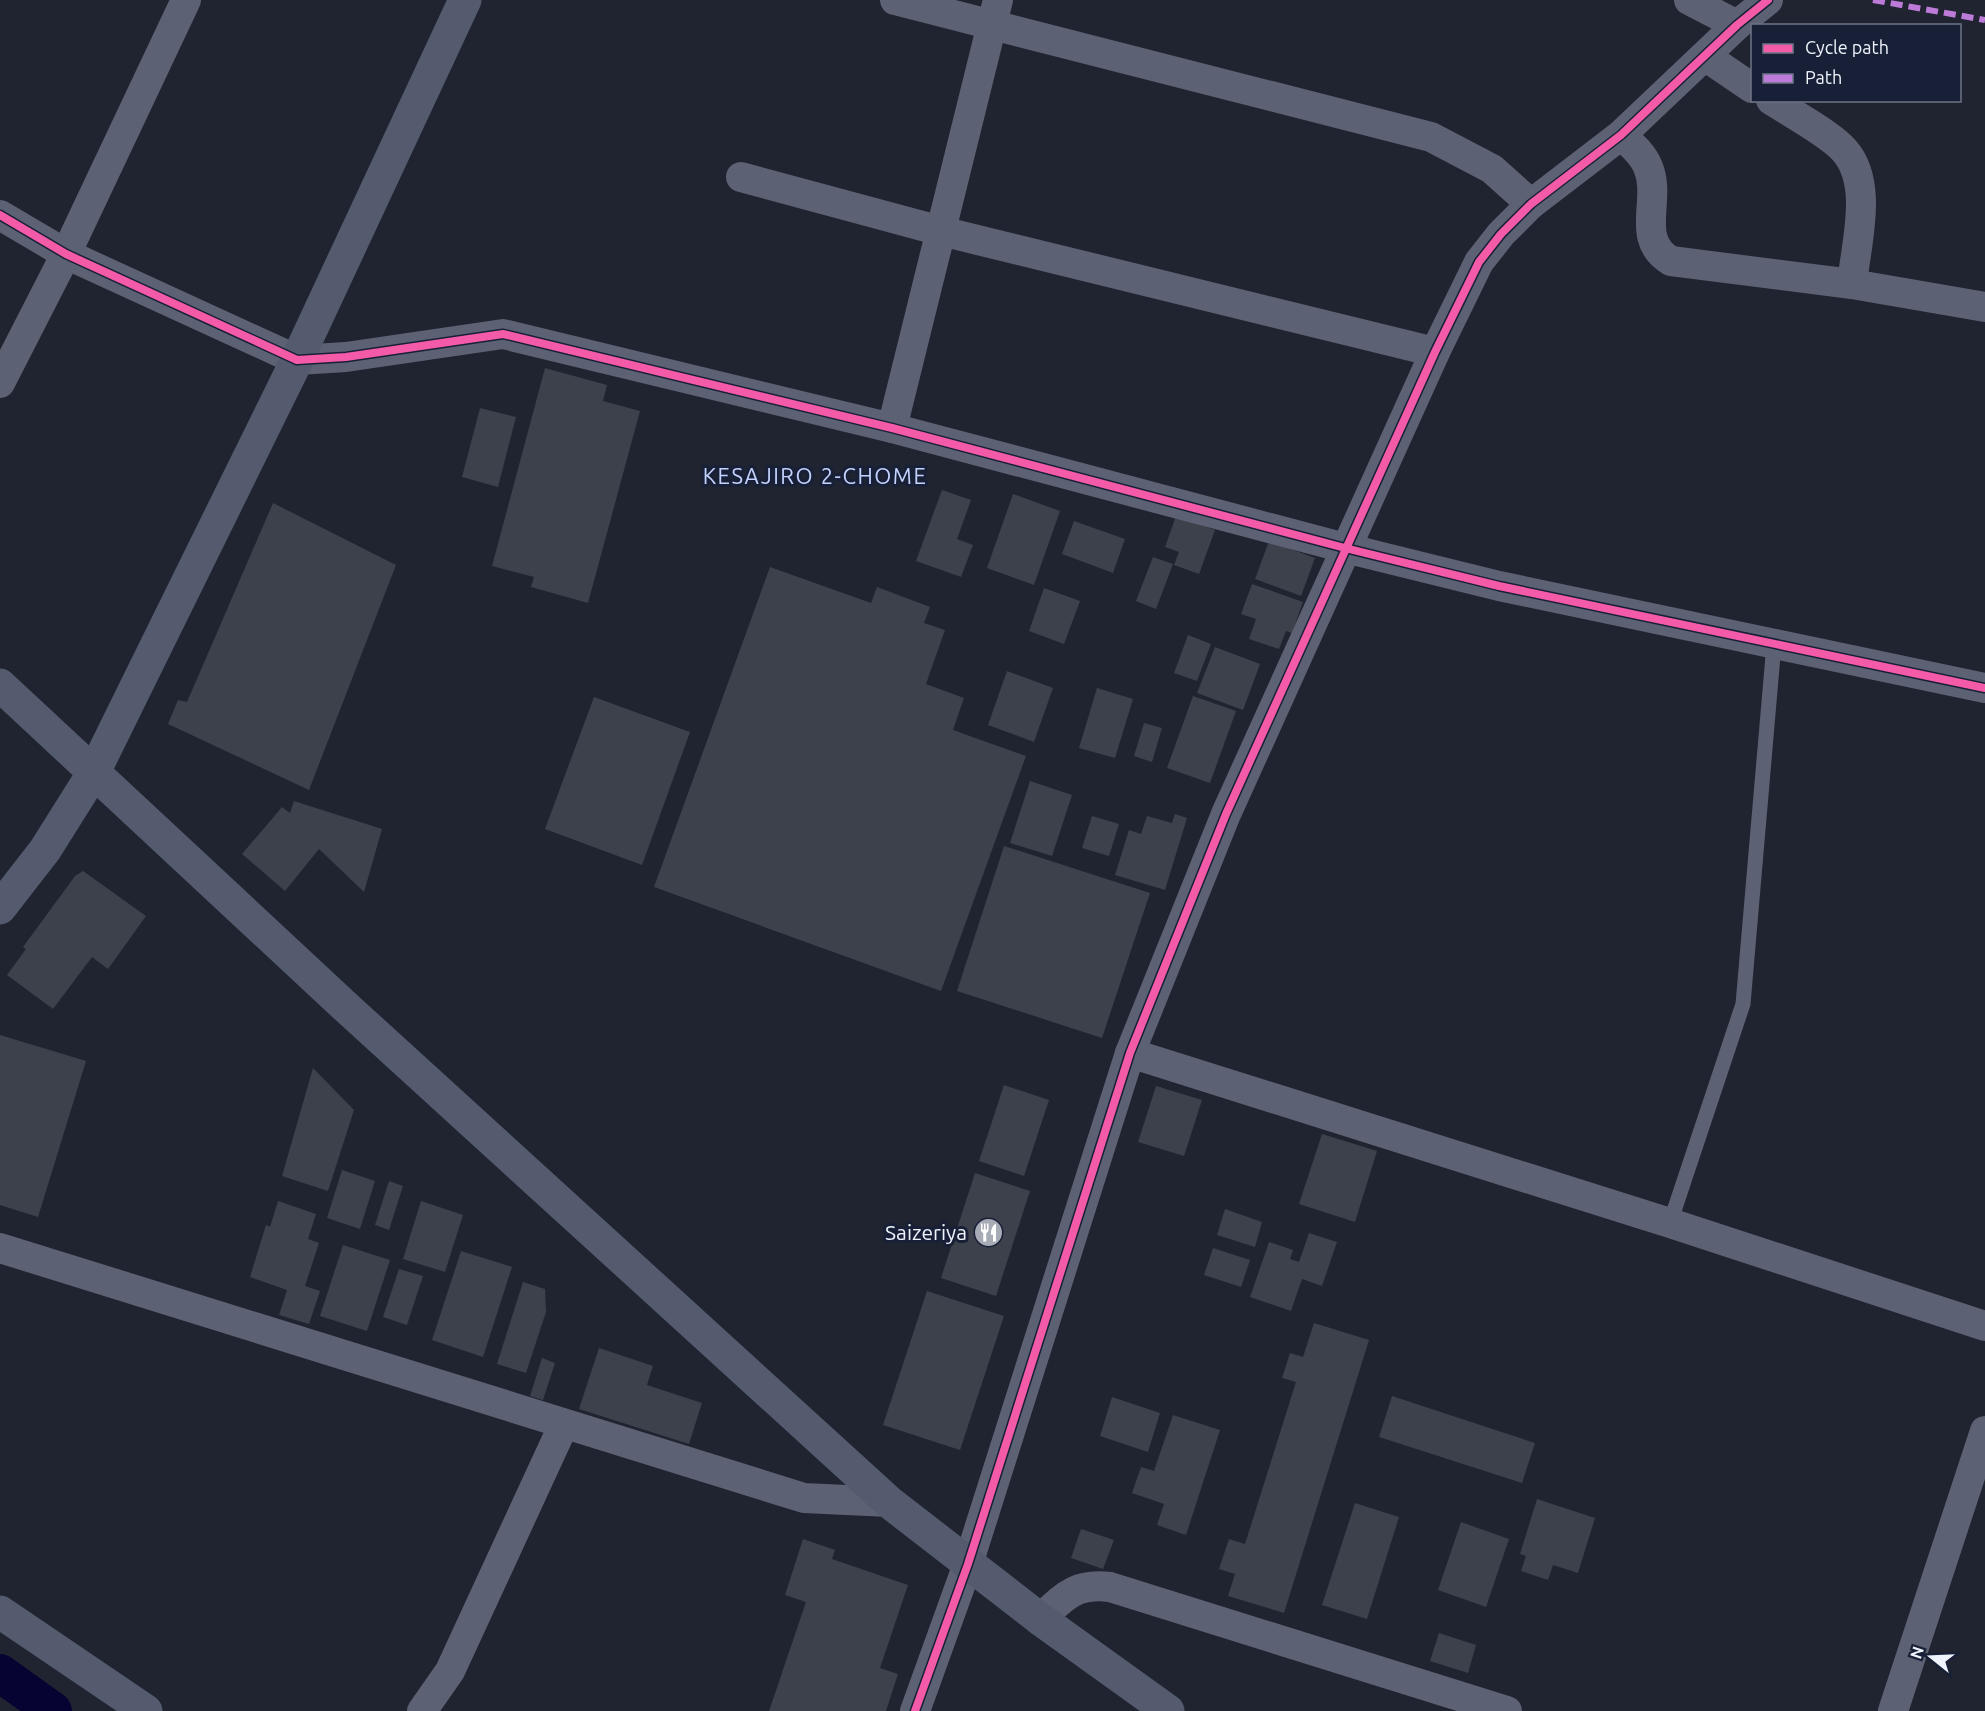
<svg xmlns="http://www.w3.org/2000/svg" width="1985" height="1711" font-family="Ubuntu,sans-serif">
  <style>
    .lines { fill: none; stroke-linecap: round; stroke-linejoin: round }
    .canal { stroke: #060332; stroke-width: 38 }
    .building { fill: #3d414c }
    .lane { stroke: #5c6273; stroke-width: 15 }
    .street { stroke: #5c6273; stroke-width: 30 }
    .secondary { stroke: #555b6e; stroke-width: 33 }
    .quiet { stroke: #bd7bd9; stroke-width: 6; stroke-dasharray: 12 6; stroke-linecap: butt }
    .cycleway-casing { stroke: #182037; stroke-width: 11 }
    .cycleway { stroke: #f35aa7; stroke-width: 8 }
    .labels { text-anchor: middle; stroke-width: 6; stroke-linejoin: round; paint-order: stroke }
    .poi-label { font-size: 21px; fill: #eff3fc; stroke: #182037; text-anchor: end }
    .neighbourhood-label { font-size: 22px; letter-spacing: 1.5px; fill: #c4d3fd; stroke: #182037 }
  </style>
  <rect width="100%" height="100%" fill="#1f2430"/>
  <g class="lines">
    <path class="canal" d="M0,1673L53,1711"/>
  </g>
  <g class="building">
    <path d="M545,368L607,385L603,401L640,411L588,603L531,587L534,577L492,566Z"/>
    <path d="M480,408L516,417L498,487L462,477Z"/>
    <path d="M942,490L971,500L957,539L973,545L961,577L916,561Z"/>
    <path d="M1013,494L1060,511L1034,585L987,568Z"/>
    <path d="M273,503L396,565L309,790L168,724L178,700L187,702Z"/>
    <path d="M1176,516L1215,530L1199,574L1174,565L1179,552L1165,547Z"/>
    <path d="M1074,521L1125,539L1113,573L1062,554Z"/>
    <path d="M1269,541L1315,558L1301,596L1255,579Z"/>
    <path d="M1153,557L1173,564L1156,609L1136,601Z"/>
    <path d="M770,567L871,603L877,587L930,607L924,623L945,630L926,684L964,698L953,730L1026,756L941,991L654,887Z"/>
    <path d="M1252,584L1303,602L1292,633L1286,631L1279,649L1249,639L1256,619L1241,614Z"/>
    <path d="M1044,588L1080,601L1064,644L1029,631Z"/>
    <path d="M1188,635L1211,644L1197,681L1174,673Z"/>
    <path d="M1215,647L1260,664L1243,710L1197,693Z"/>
    <path d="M1007,671L1053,688L1034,742L988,725Z"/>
    <path d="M1097,688L1133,699L1115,758L1079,748Z"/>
    <path d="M1193,696L1236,711L1210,783L1167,768Z"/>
    <path d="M594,697L690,732L642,865L545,829Z"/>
    <path d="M1144,723L1162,728L1152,762L1134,756Z"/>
    <path d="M1030,781L1072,795L1052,856L1010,843Z"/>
    <path d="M294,801L382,829L364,892L319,849L285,891L242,854L282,807L290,813Z"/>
    <path d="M1175,814L1187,818L1165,890L1115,875L1129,830L1141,834L1147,816L1172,823Z"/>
    <path d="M1092,816L1119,824L1109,856L1082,848Z"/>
    <path d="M1004,846L1150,893L1102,1038L957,991Z"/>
    <path d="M83,871L146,916L108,969L92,957L53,1009L7,975L26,949L23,947L75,876Z"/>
    <path d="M0,1035L86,1061L38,1217L0,1205Z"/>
    <path d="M313,1068L354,1110L328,1191L282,1176Z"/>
    <path d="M1004,1085L1049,1100L1024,1176L979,1161Z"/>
    <path d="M1156,1086L1202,1100L1184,1156L1138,1142Z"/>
    <path d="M1322,1134L1377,1151L1355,1222L1299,1204Z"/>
    <path d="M342,1170L375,1181L360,1229L327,1218Z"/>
    <path d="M975,1173L1030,1191L996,1296L941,1278Z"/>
    <path d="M389,1181L403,1186L389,1230L375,1225Z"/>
    <path d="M278,1201L316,1214L308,1239L319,1243L305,1286L320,1291L309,1324L279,1315L287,1290L250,1277L266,1225L270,1227Z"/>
    <path d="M421,1201L463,1215L445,1272L403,1259Z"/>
    <path d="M1225,1209L1262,1222L1255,1247L1217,1235Z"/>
    <path d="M1309,1233L1337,1242L1322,1286L1302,1279L1291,1311L1250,1297L1269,1242L1293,1250L1290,1259L1299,1262Z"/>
    <path d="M343,1245L390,1260L367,1331L320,1316Z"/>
    <path d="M1213,1248L1250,1260L1241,1287L1204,1275Z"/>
    <path d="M461,1251L512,1267L483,1357L432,1340Z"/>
    <path d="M399,1269L423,1276L407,1325L383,1317Z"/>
    <path d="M523,1282L545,1289L546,1312L526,1373L497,1364Z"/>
    <path d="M927,1291L1004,1316L960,1450L883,1425Z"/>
    <path d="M1314,1323L1369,1340L1284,1613L1228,1596L1235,1574L1219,1569L1229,1539L1245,1544L1296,1382L1282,1378L1290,1353L1303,1357Z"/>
    <path d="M599,1348L653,1366L647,1385L702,1403L689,1444L579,1409Z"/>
    <path d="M542,1358L555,1363L543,1400L530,1396Z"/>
    <path d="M1392,1396L1535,1443L1522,1483L1379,1437Z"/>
    <path d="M1112,1397L1160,1413L1148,1452L1100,1436Z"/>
    <path d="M1173,1415L1220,1430L1186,1535L1157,1525L1164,1504L1132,1493L1141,1467L1154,1471Z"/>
    <path d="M1537,1499L1595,1518L1578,1573L1553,1565L1548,1580L1521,1571L1526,1556L1520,1554Z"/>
    <path d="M1355,1503L1399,1517L1367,1619L1322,1605Z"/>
    <path d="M1461,1522L1509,1539L1486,1607L1438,1590Z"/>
    <path d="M1081,1529L1114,1540L1103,1569L1071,1558Z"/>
    <path d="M803,1539L835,1550L832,1559L908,1585L880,1668L898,1674L886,1711H769L806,1602L785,1595Z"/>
    <path d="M1439,1633L1476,1645L1468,1673L1430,1661Z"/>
  </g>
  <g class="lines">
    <path class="lane" d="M1670,1223L1743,1004L1774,644"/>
    <g class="street">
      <path d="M895,0L1431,137L1492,169L1531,204"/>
      <path d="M1689,0L1737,25"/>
      <path d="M1705,56L1752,88"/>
      <path d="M1771,100C1791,113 1830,134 1844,150C1874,183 1856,243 1852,284"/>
      <path d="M1621,135C1631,144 1643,154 1648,167C1662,200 1634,239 1671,261L1852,284L1985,307"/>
      <path d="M741,177L941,231L1435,352"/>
      <path d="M0,215L66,254L297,360L346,357L503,334L892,428L1345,548L1499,586L1985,688"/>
      <path d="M0,383L66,254L186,0"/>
      <path d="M892,428L998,0"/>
      <path d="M1130,1053L1670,1223L1985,1326"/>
      <path d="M0,1248L804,1498L889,1502"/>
      <path d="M1040,1619C1065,1596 1075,1583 1110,1587L1507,1711"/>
      <path d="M422,1711L450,1671L564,1424"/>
      <path d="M915,1711L968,1564L1130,1053L1226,814L1435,352L1479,262L1501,234L1531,204L1621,135L1737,25L1768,0"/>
      <path d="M1893,1711L1985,1431"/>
    </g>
    <g class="secondary">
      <path d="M0,685L348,1009L889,1502L1040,1619L1168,1711"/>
      <path d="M0,908L45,850L94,772L297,360L465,0"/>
      <path d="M0,1612L146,1711"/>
    </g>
    <path class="quiet" d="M1873,0L1985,20"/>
    <defs>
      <g id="cycleway">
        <path d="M0,215L66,254L297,360L346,357L503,334L892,428L1345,548L1499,586L1985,688"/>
        <path d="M915,1711L968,1564L1130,1053L1226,814L1435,352L1479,262L1501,234L1531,204L1621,135L1737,25L1768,0"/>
      </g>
    </defs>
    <use href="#cycleway" class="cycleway-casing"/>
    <use href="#cycleway" class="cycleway"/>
  </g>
  <defs>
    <symbol id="restaurant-disc" viewBox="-11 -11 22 22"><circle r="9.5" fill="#a6abb5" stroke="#182037"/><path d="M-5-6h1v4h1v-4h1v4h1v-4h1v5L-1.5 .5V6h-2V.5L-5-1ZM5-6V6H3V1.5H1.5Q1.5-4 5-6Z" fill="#fff"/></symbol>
  </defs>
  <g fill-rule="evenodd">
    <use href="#restaurant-disc" x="972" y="1216" width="33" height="33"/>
  </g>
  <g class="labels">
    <g class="poi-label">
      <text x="967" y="1240">Saizeriya</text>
    </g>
    <g class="neighbourhood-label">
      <text x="815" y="484">KESAJIRO 2-CHOME</text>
    </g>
  </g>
  <rect x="1751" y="24" width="210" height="78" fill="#182037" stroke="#6e7486" stroke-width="1.5"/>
  <rect x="1763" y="44" width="30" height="9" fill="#f35aa7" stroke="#6e7486" stroke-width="1.5"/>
  <text x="1805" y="54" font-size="18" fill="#eff3fc">Cycle path</text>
  <rect x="1763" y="74" width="30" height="9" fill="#bd7bd9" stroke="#6e7486" stroke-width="1.5"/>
  <text x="1805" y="84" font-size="18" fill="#eff3fc">Path</text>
  <g transform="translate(1931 1657) rotate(288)" stroke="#182037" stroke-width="4.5" paint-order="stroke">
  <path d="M0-4.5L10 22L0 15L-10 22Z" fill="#eff3fc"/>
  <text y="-9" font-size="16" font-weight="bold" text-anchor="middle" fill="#eff3fc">N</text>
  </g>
</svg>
